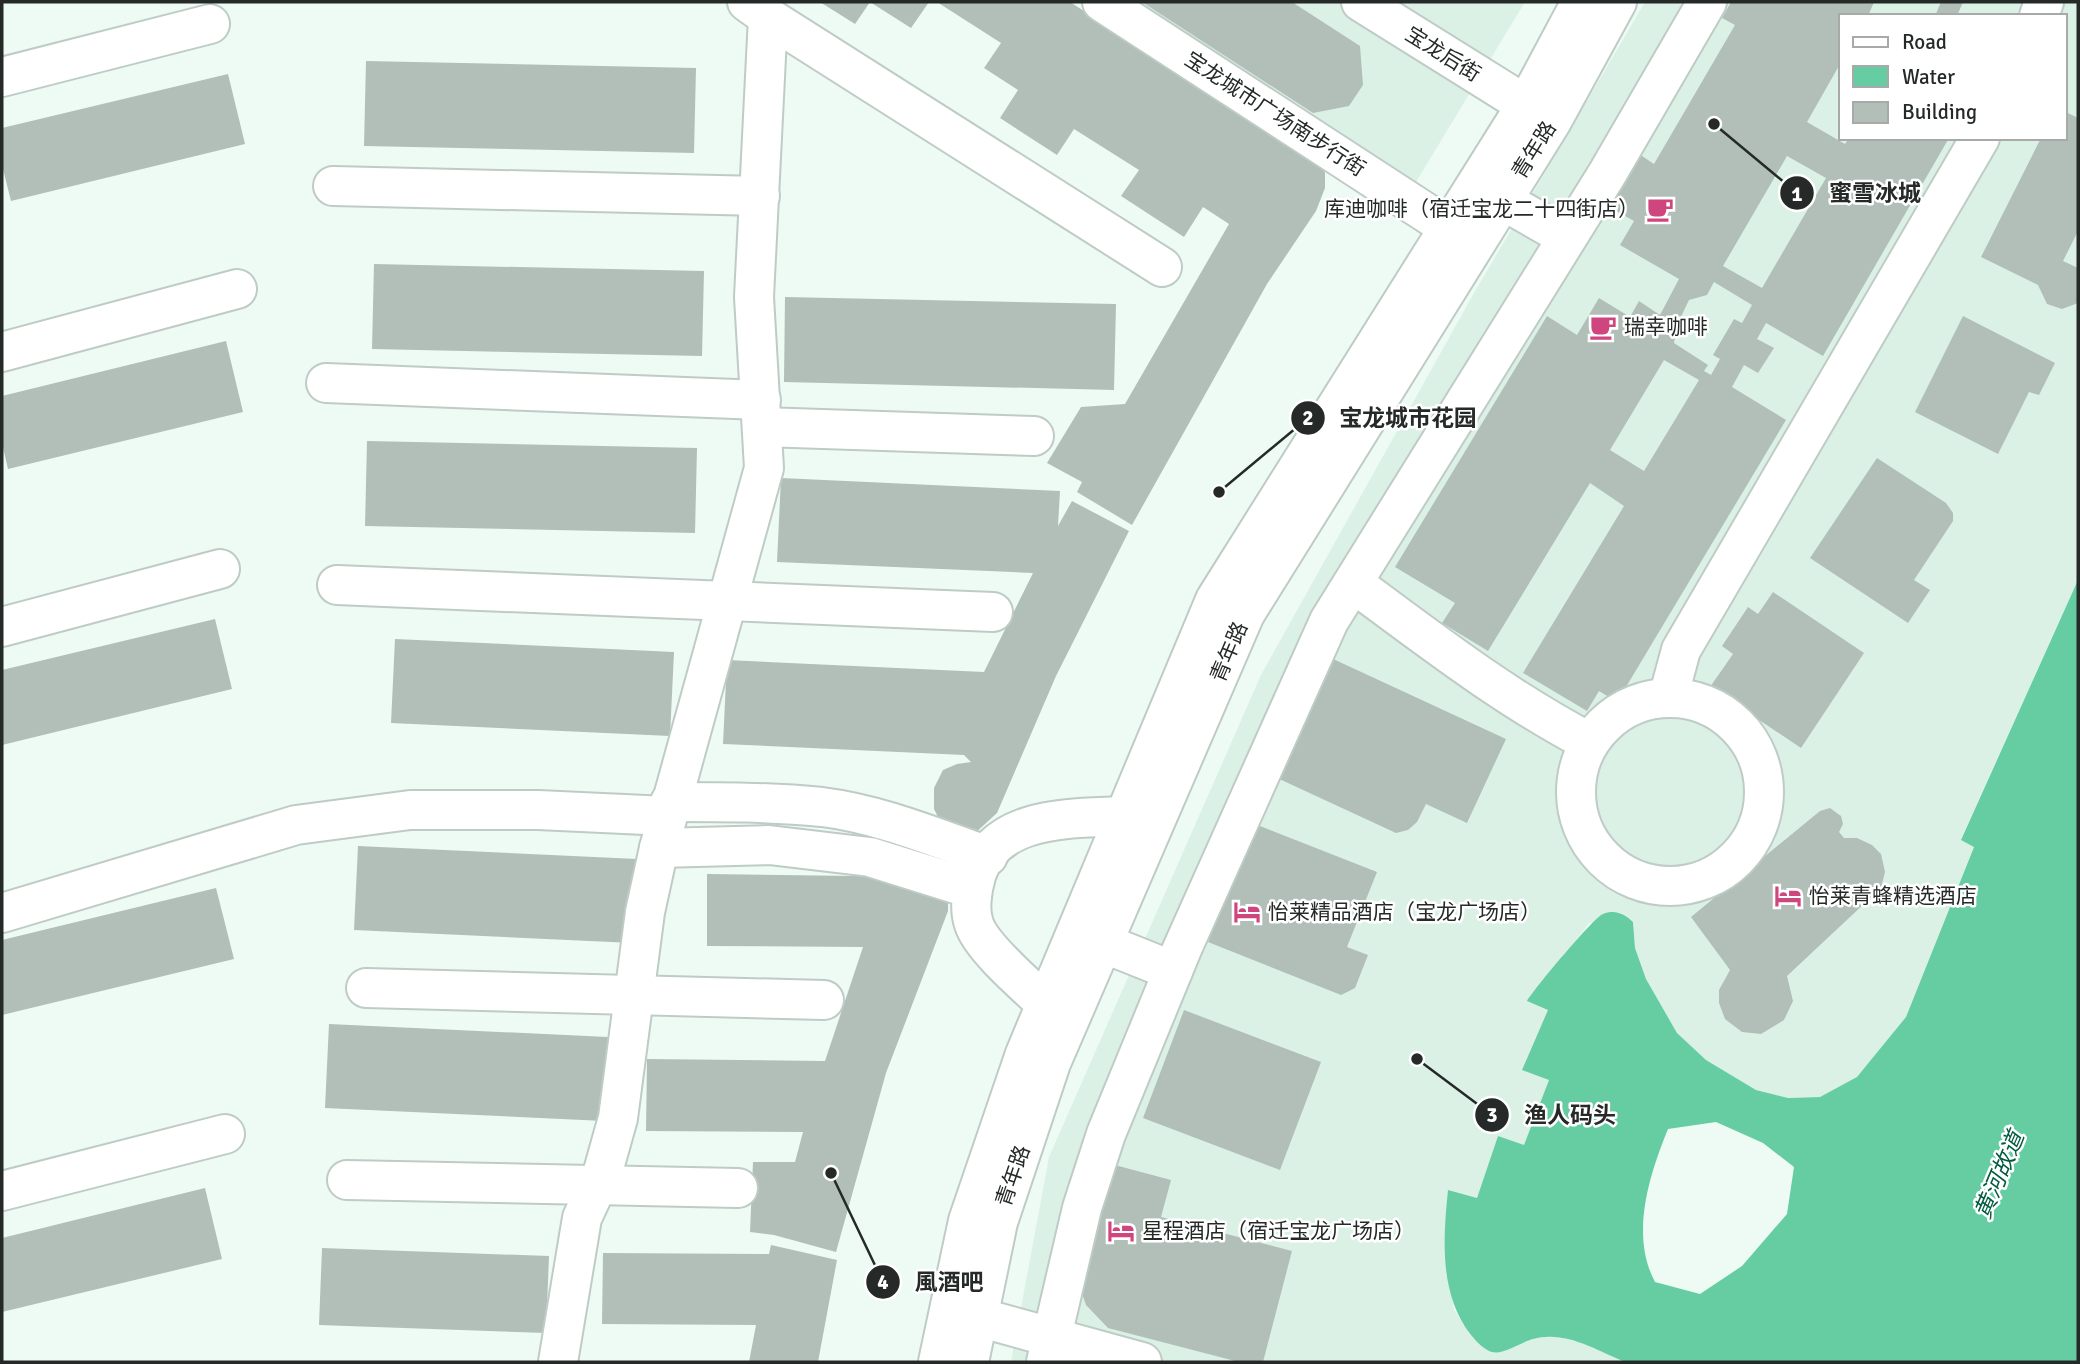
<svg xmlns="http://www.w3.org/2000/svg" width="2080" height="1364" font-family="Signika,'Noto Sans SC',sans-serif">
  <style>
    .built { fill: #dbf1e6; fill-rule: evenodd }
    .water { fill: #66cda3; fill-rule: evenodd }
    .building { fill: #b1bfb8; fill-rule: evenodd }
    .lines { fill: none; stroke-linecap: round; stroke-linejoin: round }
    .minor-casing { stroke: #beccc5; stroke-width: 42 }
    .minor { stroke: #fff; stroke-width: 38 }
    .labels { text-anchor: middle; stroke-width: 5; stroke-linejoin: round; paint-order: stroke }
    .street-label { font-size: 21px; fill: #252a28; stroke: #fff }
    .poi-label { font-size: 21px; fill: #252a28; stroke: #fff; text-anchor: start }
    .water-label { font-size: 23px; font-style: italic; fill: #035b40; stroke: #fff }
    .leader { fill: none; stroke: #252a28; stroke-width: 2.5 }
    .callout-dot { fill: #252a28; stroke: #fff; stroke-width: 2.5 }
    .mark-label { font-size: 21px; text-anchor: middle; font-weight: bold; fill: #fff }
    .callout-label { font-size: 23px; text-anchor: middle; font-weight: bold; fill: #252a28; stroke: #fff; stroke-width: 5; stroke-linejoin: round; paint-order: stroke }
  </style>
  <rect width="100%" height="100%" fill="#edfbf4"/>
  <g class="built">
    <path d="M1085,2H1525L1399,210Z"/>
    <path d="M1645,2H2078V580L1961,839L1974,846L1906,1017L1857,1078L1820,1097L1788,1098L1756,1090L1706,1060L1677,1033L1646,979L1635,948L1633,922L1627,916L1618,912L1588,924L1559,963L1549,1010V1080L1524,1146L1498,1136L1477,1198L1448,1190L1446,1258L1454,1310L1474,1339L1498,1352L1533,1338L1558,1336L1595,1347L1625,1362H1011L1049,1157L1261,675L1474,293ZM1840,16H2064V138H1840Z"/>
  </g>
  <path class="water" d="M2078,580V1362H1625C1596,1350 1565,1330 1533,1339C1521,1342 1504,1355 1492,1352C1484,1350 1476,1341 1471,1335C1439,1294 1443,1239 1448,1190L1477,1198L1498,1136L1524,1145L1549,1080L1522,1070L1548,1010L1527,1001C1534,989 1594,917 1603,914C1615,909 1625,914 1633,922L1635,948L1646,979L1677,1033L1706,1060L1756,1090L1788,1098L1820,1097L1857,1077L1906,1017L1974,847L1961,840ZM1716,1122L1763,1143L1794,1167L1787,1214L1742,1266L1700,1294L1655,1282C1630,1235 1649,1176 1668,1129Z"/>
  <g class="building">
    <path d="M820,2H929L911,28L870,2L855,24Z"/>
    <path d="M937,2H1070L1321,164L1325,173V188L1316,211L1267,284L1132,525L1077,492L1082,482L1047,463L1081,407L1125,404L1229,224L1203,207L1184,237L1121,196L1139,170L1074,129L1057,155L1000,118L1018,90L984,68L1001,43Z"/>
    <path d="M1142,2H1292L1360,46L1363,85L1349,106L1313,113Z"/>
    <path d="M1731,2H1874L1868,16H1840V64L1807,122L1845,144L1849,138H1949L1823,356L1766,323L1757,339L1774,348L1758,373L1744,365L1732,387L1786,420L1617,702L1599,691L1587,711L1523,673L1624,506L1590,483L1488,651L1442,623L1455,603L1395,567L1547,316L1577,335L1599,298L1630,317L1639,301L1660,315L1679,279L1620,245L1634,221L1609,207L1639,154L1654,164L1735,25L1722,18ZM1787,156L1826,178L1762,288L1723,266ZM1714,282L1752,305L1742,323L1734,319L1713,355L1720,359L1711,375L1704,371L1708,365L1674,343L1678,323L1689,300L1707,295ZM1664,360L1699,380L1644,471L1610,450Z"/>
    <path d="M1941,2H1963L1957,16H1935Z"/>
    <path d="M366,61L696,68L694,153L364,146Z"/>
    <path d="M228,74L245,144L11,201L2,165V128Z"/>
    <path d="M2064,111L2078,118V231L2063,261L2078,268V303L2062,309L2047,304L2038,285L1981,257L2041,138H2064Z"/>
    <path d="M374,264L704,271L702,356L372,349Z"/>
    <path d="M785,297L1116,304L1114,390L784,382Z"/>
    <path d="M1963,316L2055,363L2039,395L2029,392L1998,454L1915,412Z"/>
    <path d="M226,341L243,412L8,469L2,443V396Z"/>
    <path d="M367,441L697,448L695,533L365,526Z"/>
    <path d="M1877,458L1946,503L1953,513V521L1914,580L1930,590L1908,623L1810,558Z"/>
    <path d="M781,478L1060,491L1058,526L1072,501L1129,531L1056,676L997,813L973,835L942,825L934,809V788L943,770L957,764L971,762L964,755L723,744L727,660L984,672L1033,573L777,562Z"/>
    <path d="M1773,592L1864,653L1801,748L1710,687L1733,654L1722,646L1748,607L1758,614Z"/>
    <path d="M215,619L232,689L2,745V670Z"/>
    <path d="M395,639L674,652L670,736L391,723Z"/>
    <path d="M1331,658L1506,739L1467,823L1426,804L1417,822L1408,830L1396,833L1275,777Z"/>
    <path d="M1830,808L1841,816L1843,824L1839,832L1844,838H1857L1872,845L1881,854L1885,872L1881,888L1787,976L1793,1001L1784,1020L1761,1034L1742,1032L1725,1019L1719,1003V990L1730,970L1691,917L1820,811Z"/>
    <path d="M1255,824L1377,872L1347,947L1368,955L1355,988L1341,995L1208,942Z"/>
    <path d="M358,846L637,859L633,943L354,930Z"/>
    <path d="M707,874L927,877L948,892V911L886,1073L836,1252L774,1235L750,1232L753,1162H795L803,1132L646,1131L647,1059L825,1061L863,947L707,946Z"/>
    <path d="M216,888L234,959L2,1015V940Z"/>
    <path d="M1184,1010L1321,1062L1280,1170L1143,1118Z"/>
    <path d="M329,1024L608,1037L604,1121L325,1108Z"/>
    <path d="M1111,1164L1171,1180L1161,1217L1292,1251L1263,1362H1239L1108,1328L1086,1305L1079,1285Z"/>
    <path d="M205,1188L222,1259L2,1312V1238Z"/>
    <path d="M771,1245L837,1260L818,1362H749L756,1325L602,1324L603,1253L769,1254Z"/>
    <path d="M322,1248L549,1256L546,1333L319,1325Z"/>
  </g>
  <g class="lines">
    <defs>
      <g id="minor">
        <path d="M1102,2L1448,227"/>
        <path d="M1361,2L1526,105"/>
        <path d="M2039,16L2044,2"/>
        <path d="M768,17L1162,267"/>
        <path d="M2,77L210,24"/>
        <path d="M333,186L760,196"/>
        <path d="M1502,200L1567,237"/>
        <path d="M2,352L237,289"/>
        <path d="M326,383L761,400"/>
        <path d="M762,427L1034,436"/>
        <path d="M1353,583C1430,640 1505,698 1589,742"/>
        <path d="M337,585L993,612"/>
        <path d="M2,627L220,569"/>
        <path d="M1668,698L1681,650L1980,138"/>
        <circle cx="1670" cy="792" r="94"/>
        <path d="M670,802C721,802 771,802 822,807C879,814 934,837 988,856"/>
        <path d="M659,848L769,845L870,857L972,889"/>
        <path d="M2,913L296,825L410,810H538L667,816"/>
        <path d="M1103,943L1173,971"/>
        <path d="M366,988L824,1000"/>
        <path d="M1046,1004C1027,986 981,947 974,924C969,910 972,890 976,876C995,814 1073,819 1125,816"/>
        <path d="M347,1180L738,1188"/>
        <path d="M2,1191L225,1134"/>
        <path d="M978,1317L1142,1362"/>
        <path d="M558,1362L582,1218L602,1175L618,1118L645,912L659,848L764,468L754,297L768,17L747,2"/>
        <path d="M938,1362L968,1221L1025,1054L1215,600L1526,105L1581,2"/>
        <path d="M969,1362L998,1222L1051,1063L1245,614L1552,121L1617,2"/>
        <path d="M1046,1362L1082,1208L1106,1134L1182,949L1329,621L1607,174L1707,2"/>
      </g>
    </defs>
    <use href="#minor" class="minor-casing"/>
    <use href="#minor" class="minor"/>
  </g>
  <defs>
    <symbol id="cafe-bare" viewBox="-9 -9 18 18"><path d="M-5.5-4.5H6V0H3Q3 3.5 0 3.5H-2.5Q-5.5 3.5-5.5 0ZM3-3.2v2h1.7v-2ZM-6 4.5H4V6H-6Z" fill="#cf457e" stroke="#fff" stroke-width="2.5" paint-order="stroke"/></symbol>
    <symbol id="hotel-bare" viewBox="-9 -9 18 18"><path d="M-6-4.5h1.5V1H6V5H4.5V3h-9V5H-6ZM-4 0a1.8 1.8 0 1 1 3.6 0ZM.5 0V-2.5h3Q6-2.5 6 0Z" fill="#cf457e" stroke="#fff" stroke-width="2.5" paint-order="stroke"/></symbol>
  </defs>
  <g fill-rule="evenodd">
    <use href="#cafe-bare" x="1641" y="190" width="38" height="38"/>
    <use href="#cafe-bare" x="1584" y="308" width="38" height="38"/>
    <use href="#hotel-bare" x="1769" y="877" width="38" height="38"/>
    <use href="#hotel-bare" x="1228" y="893" width="38" height="38"/>
    <use href="#hotel-bare" x="1102" y="1212" width="38" height="38"/>
  </g>
  <g class="labels">
    <g class="street-label">
      <text transform="translate(1443 54) rotate(32)" y="7">宝龙后街</text>
      <text transform="translate(1275 114) rotate(33)" y="7">宝龙城市广场南步行街</text>
      <text transform="translate(1534 150) rotate(-58)" y="7">青年路</text>
      <text transform="translate(1229 652) rotate(-67)" y="7">青年路</text>
      <text transform="translate(1013 1176) rotate(-71)" y="7">青年路</text>
    </g>
    <g class="poi-label">
      <text x="1639" y="216" text-anchor="end">库迪咖啡（宿迁宝龙二十四街店）</text>
      <text x="1624" y="334">瑞幸咖啡</text>
      <text x="1809" y="903">怡莱青蜂精选酒店</text>
      <text x="1268" y="919">怡莱精品酒店（宝龙广场店）</text>
      <text x="1142" y="1238">星程酒店（宿迁宝龙广场店）</text>
    </g>
    <g class="water-label">
      <text transform="translate(1999 1175) rotate(-67)" y="8">黄河故道</text>
    </g>
  </g>
  <path class="leader" d="M1714 124L1797 193M1219 492L1308 418M1417 1059L1492 1115M831 1173L883 1282"/>
  <g class="callout-dot">
    <circle cx="1714" cy="124" r="7"/>
    <circle cx="1219" cy="492" r="7"/>
    <circle cx="1417" cy="1059" r="7"/>
    <circle cx="831" cy="1173" r="7"/>
    <circle cx="1797" cy="193" r="18"/>
    <circle cx="1308" cy="418" r="18"/>
    <circle cx="1492" cy="1115" r="18"/>
    <circle cx="883" cy="1282" r="18"/>
  </g>
  <g class="mark-label">
    <text x="1797" y="201">1</text>
    <text x="1308" y="425">2</text>
    <text x="1492" y="1122">3</text>
    <text x="883" y="1289">4</text>
  </g>
  <g class="callout-label">
    <text x="1875" y="201">蜜雪冰城</text>
    <text x="1408" y="426">宝龙城市花园</text>
    <text x="1570" y="1123">渔人码头</text>
    <text x="949" y="1290">風酒吧</text>
  </g>
  <rect width="2080" height="1364" fill="none" stroke="#252a28" stroke-width="7"/>
  <rect x="1839" y="14" width="228" height="126" fill="#ffffff" stroke="#a8aaa9" stroke-width="2"/>
  <rect x="1853" y="37" width="35" height="10" fill="#ffffff" stroke="#a8aaa9" stroke-width="2"/>
  <text x="1902" y="49" font-size="21" fill="#252a28">Road</text>
  <rect x="1853" y="66" width="35" height="21" fill="#66cda3" stroke="#a8aaa9" stroke-width="2"/>
  <text x="1902" y="84" font-size="21" fill="#252a28">Water</text>
  <rect x="1853" y="102" width="35" height="21" fill="#b1bfb8" stroke="#a8aaa9" stroke-width="2"/>
  <text x="1902" y="119" font-size="21" fill="#252a28">Building</text>
</svg>
